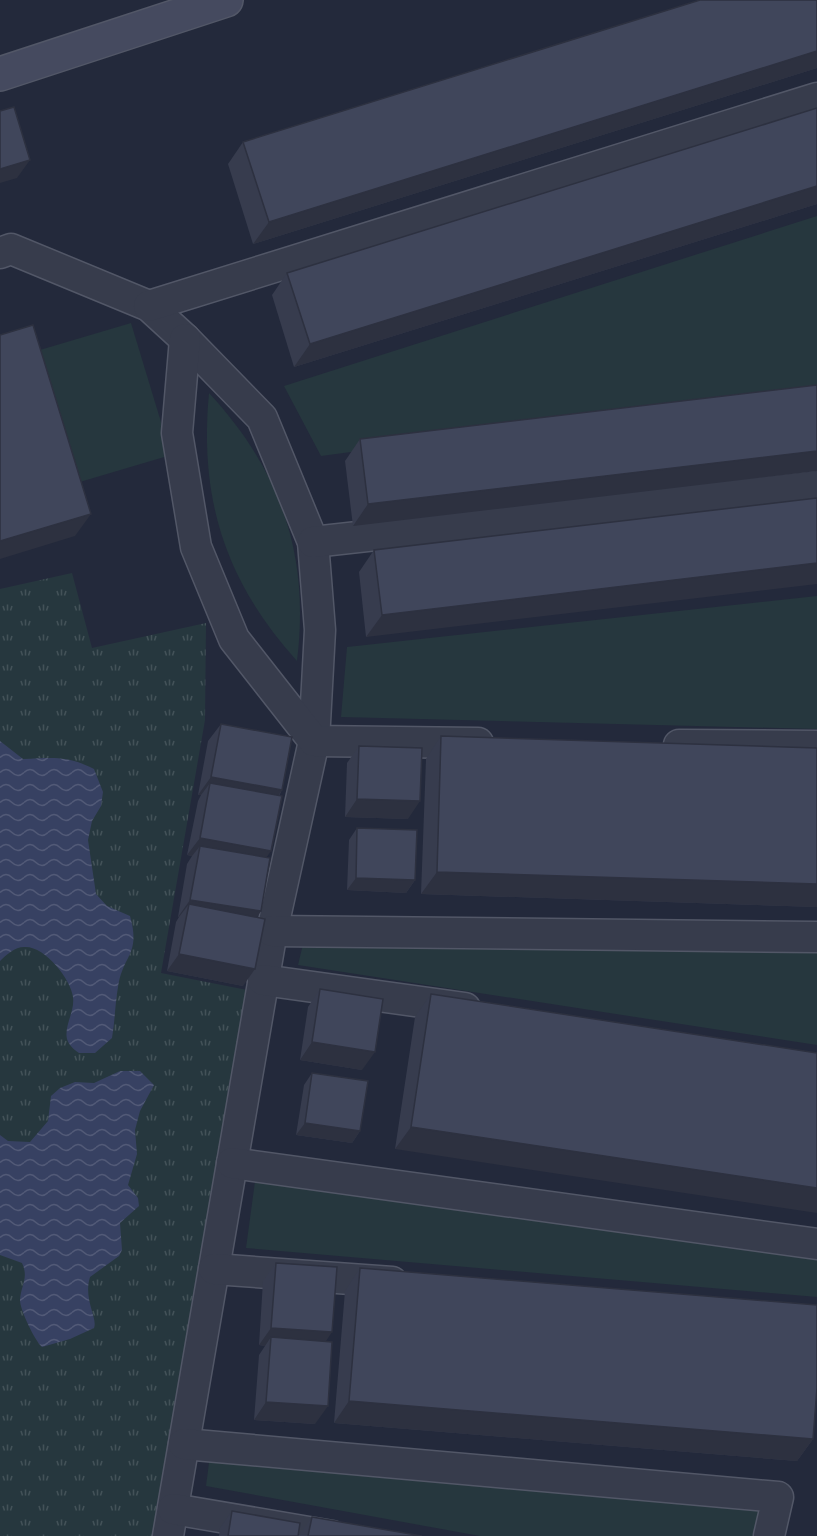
<svg xmlns="http://www.w3.org/2000/svg" width="817" height="1536" font-family="Helvetica,sans-serif">
  <style>
    .grass { fill: url(#grass-tufts) }
    .park { fill: #26373e }
    .water { fill: url(#water-waves) }
    .lines { fill: none; stroke-linecap: round; stroke-linejoin: round }
    .street-casing { stroke: #525767; stroke-width: 33 }
    .secondary-casing { stroke: #525767; stroke-width: 36 }
    .street { stroke: #373c4c; stroke-width: 30 }
    .secondary { stroke: #454a5f; stroke-width: 33 }
    .wall { fill: #373c4e }
    .shaded-wall { fill: #2d3140 }
    .building { fill: #40465b; stroke: #2d3140; stroke-width: 1.5 }
  </style>
  <defs>
    <pattern id="grass-tufts" width="24" height="20" patternUnits="userSpaceOnUse" patternTransform="scale(1.5)"><rect width="24" height="20" fill="#26373e"/><path d="M3 7l-1-3M5 7V3M7 7l1-3M15 17l-1-3M17 17v-4M19 17l1-3" fill="none" stroke="#435258"/></pattern>
    <pattern id="water-waves" width="16" height="10" patternUnits="userSpaceOnUse" patternTransform="scale(1.5)"><rect width="16" height="10" fill="#374162"/><path d="M0 5q4-4 8 0t8 0" fill="none" stroke="#525a77"/></pattern>
  </defs>
  <rect width="100%" height="100%" fill="#23293b"/>
  <path class="grass" d="M72,573L92,648L206,623L205,720L161,973L247,990L155,1536H0V589Z"/>
  <g class="park">
    <path d="M817,216V390L321,456L284,386Z"/>
    <path d="M131,323L171,455L63,487L23,355Z"/>
    <path d="M209,393C281,471 310,555 297,661C225,581 199,499 209,393Z"/>
    <path d="M817,596V729L341,717L347,647Z"/>
    <path d="M304,940L817,947V1045L298,965Z"/>
    <path d="M256,1174L817,1255V1297L246,1248Z"/>
    <path d="M210,1455L762,1506L756,1536H480L206,1486Z"/>
  </g>
  <g class="water">
    <path d="M0,741L23,759C53,758 66,755 94,769L103,792L101,806L92,821L88,840L96,894L107,906L130,916C141,955 123,954 118,987C115,1004 115,1021 112,1038L95,1053H79C73,1049 69,1045 67,1039C64,1025 75,1012 73,997C71,979 44,945 24,947C15,947 6,955 0,961Z"/>
    <path d="M120,1071H140L154,1085L140,1111L135,1130L137,1154L128,1185L138,1198L139,1206L120,1223L122,1250L119,1256L90,1277C83,1299 98,1318 94,1328L70,1339L42,1347C35,1341 20,1310 20,1300C21,1285 29,1278 22,1263L0,1255V1135L8,1141L30,1142L48,1121L51,1096L60,1088L75,1082L94,1083Z"/>
  </g>
  <g class="lines">
    <defs>
      <g id="street">
        <path d="M0,253L11,249L149,306L185,339L262,418L313,542L320,630L314,741L272,931L168,1536"/>
        <path d="M149,306L817,98"/>
        <path d="M185,339L177,433L196,547L234,639L314,741L478,743"/>
        <path d="M313,542L817,486"/>
        <path d="M679,745L817,746"/>
        <path d="M272,931L817,937"/>
        <path d="M263,980L465,1008"/>
        <path d="M232,1163L817,1244"/>
        <path d="M214,1269L392,1282"/>
        <path d="M184,1444L778,1497L769,1536"/>
        <path d="M173,1509L332,1536"/>
      </g>
      <path id="secondary" d="M0,74L226,0"/>
    </defs>
    <use href="#street" class="street-casing"/>
    <use href="#secondary" class="secondary-casing"/>
    <use href="#street" class="street"/>
    <use href="#secondary" class="secondary"/>
  </g>
  <g class="wall">
    <path d="M817,0V68L253,244L228,164L243,142Z"/>
    <path d="M817,108V204L294,367L272,295L287,273Z"/>
    <path d="M817,385L353,526L345,461L360,439Z"/>
    <path d="M817,498L366,637L359,572L374,550Z"/>
    <path d="M221,724L282,790L279,796L266,858L261,911L257,917L243,986L167,971L176,922L179,917H178L187,864L192,856L187,855L198,801L201,795H198L208,741Z"/>
    <path d="M441,736L817,748V907L421,894L426,759Z"/>
    <path d="M359,746L408,819L345,817L347,763Z"/>
    <path d="M357,828L415,880L406,893L347,890L349,840Z"/>
    <path d="M320,989L362,1070L300,1060L308,1007Z"/>
    <path d="M431,994L817,1053L395,1149L415,1017Z"/>
    <path d="M312,1073L360,1131L352,1143L296,1135L304,1085Z"/>
    <path d="M276,1263L326,1341L315,1424L254,1420L259,1355L265,1346L259,1345L263,1281Z"/>
    <path d="M360,1268L813,1439L797,1461L334,1423L345,1291Z"/>
    <path d="M232,1511L298,1536H219L220,1528Z"/>
    <path d="M312,1517L422,1536H298Z"/>
  </g>
  <g class="shaded-wall">
    <path d="M817,51V68L253,244L269,222Z"/>
    <path d="M30,160L17,178L0,183V169Z"/>
    <path d="M817,186V204L294,367L310,344Z"/>
    <path d="M817,451V471L353,526L368,504Z"/>
    <path d="M91,514L75,536L0,559V541Z"/>
    <path d="M817,563V584L366,637L382,615Z"/>
    <path d="M211,777L282,790L270,808L210,783L201,795H198Z"/>
    <path d="M357,799L420,801L408,819L345,817Z"/>
    <path d="M200,838L271,851L259,868L200,846L192,856L187,855Z"/>
    <path d="M437,872L817,884V907L421,894Z"/>
    <path d="M356,878L415,880L406,893L347,890Z"/>
    <path d="M190,900L261,911L249,929L189,904L179,917H178Z"/>
    <path d="M179,954L255,969L243,986L167,971Z"/>
    <path d="M312,1042L375,1052L362,1070L300,1060Z"/>
    <path d="M305,1123L360,1131L352,1143L296,1135Z"/>
    <path d="M411,1127L817,1188V1213L395,1149Z"/>
    <path d="M271,1328L332,1332L320,1350L271,1337L265,1346L259,1345Z"/>
    <path d="M349,1401L813,1439L797,1461L334,1423Z"/>
    <path d="M266,1402L328,1406L315,1424L254,1420Z"/>
  </g>
  <g class="building">
    <path d="M700,0H817V51L269,222L243,142Z"/>
    <path d="M14,107L30,160L0,169V111Z"/>
    <path d="M817,108V186L310,344L287,273Z"/>
    <path d="M33,325L91,514L0,541V335Z"/>
    <path d="M817,385V451L368,504L360,439Z"/>
    <path d="M817,498V563L382,615L374,550Z"/>
    <path d="M221,724L292,737L282,790L211,777Z"/>
    <path d="M441,736L817,748V884L437,872Z"/>
    <path d="M359,746L422,748L420,801L357,799Z"/>
    <path d="M210,783L282,796L271,851L200,838Z"/>
    <path d="M357,828L417,830L415,880L356,878Z"/>
    <path d="M200,846L270,858L261,911L190,900Z"/>
    <path d="M189,904L265,919L255,969L179,954Z"/>
    <path d="M320,989L383,999L375,1052L312,1042Z"/>
    <path d="M431,994L817,1053V1188L411,1127Z"/>
    <path d="M312,1073L368,1081L360,1131L305,1123Z"/>
    <path d="M276,1263L337,1267L332,1332L271,1328Z"/>
    <path d="M360,1268L817,1305V1388L813,1439L349,1401Z"/>
    <path d="M271,1337L332,1342L328,1406L266,1402Z"/>
    <path d="M232,1511L300,1523L298,1536H228Z"/>
    <path d="M312,1517L422,1536H308Z"/>
  </g>
</svg>
